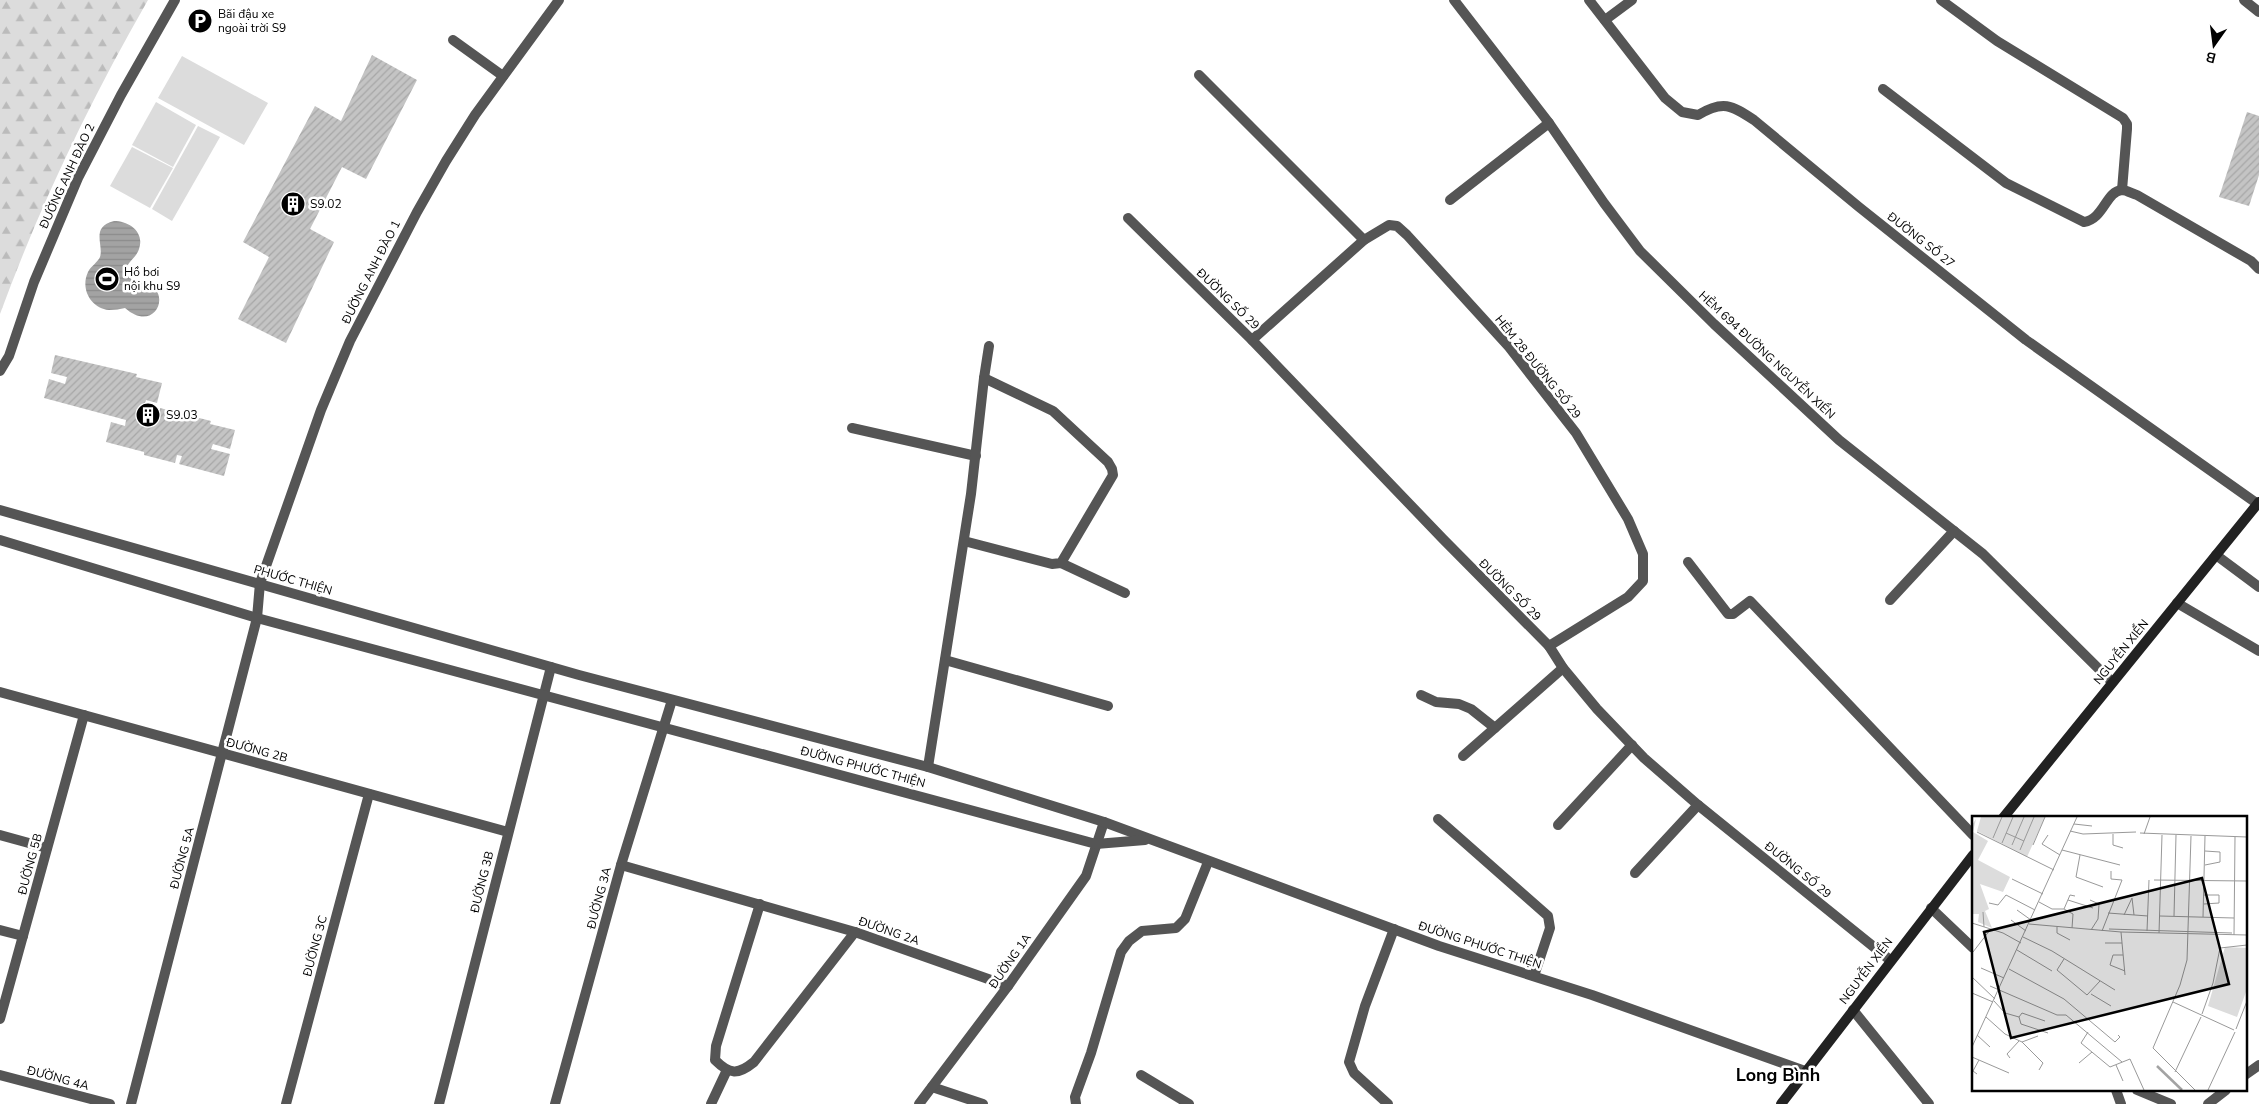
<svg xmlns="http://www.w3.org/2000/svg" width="2259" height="1104" font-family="'Nunito Sans',sans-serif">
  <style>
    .grass { fill: #dcdcdc }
    .forest { fill: url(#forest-firs) }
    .water { fill: url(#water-rules) }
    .building { fill: url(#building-hatch) }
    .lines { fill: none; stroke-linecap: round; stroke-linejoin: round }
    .minor { stroke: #555; stroke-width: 10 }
    .tertiary { stroke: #555; stroke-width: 10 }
    .secondary { stroke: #222; stroke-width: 10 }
    .labels { text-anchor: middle; stroke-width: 5; stroke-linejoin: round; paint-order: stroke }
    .poi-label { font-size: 12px; fill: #000; stroke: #fff; text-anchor: start }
    .street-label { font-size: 12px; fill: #000; stroke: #fff }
    .district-label { font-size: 18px; font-weight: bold; fill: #000; stroke: #fff }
    .inset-river { fill: none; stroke: #a3a3a3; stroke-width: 2.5 }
    .inset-road { fill: none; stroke: #999; stroke-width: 1 }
    .view { fill: #000; fill-opacity: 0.15; stroke: #000; stroke-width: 2.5 }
    .inset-edge { fill: none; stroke: #000; stroke-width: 2.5 }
  </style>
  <defs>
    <pattern id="forest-firs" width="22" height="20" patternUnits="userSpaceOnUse" patternTransform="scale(1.25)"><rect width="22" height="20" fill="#dcdcdc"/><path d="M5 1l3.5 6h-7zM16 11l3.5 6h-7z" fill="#bbb"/></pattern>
    <pattern id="water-rules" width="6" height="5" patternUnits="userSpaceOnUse" patternTransform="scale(1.25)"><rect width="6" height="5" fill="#a3a3a3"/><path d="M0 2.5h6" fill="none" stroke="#8b8b8b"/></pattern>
    <pattern id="building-hatch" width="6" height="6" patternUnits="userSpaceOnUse" patternTransform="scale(1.25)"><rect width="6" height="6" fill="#c4c4c4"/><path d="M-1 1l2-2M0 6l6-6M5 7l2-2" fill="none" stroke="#a7a7a7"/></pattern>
  </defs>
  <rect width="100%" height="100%" fill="#fff"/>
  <g class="grass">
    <path d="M182,56L268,103L244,145L158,98Z"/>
    <path d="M156,102L196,125L173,167L132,145Z"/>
    <path d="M198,126L220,137L172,221L152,209Z"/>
    <path d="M132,147L173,168L150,208L110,186Z"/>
  </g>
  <path class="forest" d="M0,0H148C90,101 40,205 0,314Z"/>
  <path class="water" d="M114,221C129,221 145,232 139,249C136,259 126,261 126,273L133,281C139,284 146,281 152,286C170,299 152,332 125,308C120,309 115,310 109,310C91,308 80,289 88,272C91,266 98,262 100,257C104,245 90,227 114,221Z"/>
  <g class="building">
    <path d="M372,55L417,80L366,179L342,167L310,229L334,242L286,343L238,319L269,257L243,242L315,106L341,121Z"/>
    <path d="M2247,112L2259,116V175L2249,206L2219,197Z"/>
    <path d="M55,355L137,374L136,377L162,383L157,403L146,400L144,406L160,410V408L211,421L210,424L235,430L230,449L213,444L211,449L230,454L224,476L179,464L182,456L177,455L175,463L144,455V452L106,442L111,422L125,426L126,420L44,398L49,379L65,384L67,377L51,373Z"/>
  </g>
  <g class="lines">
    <g class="minor">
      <path d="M1454,0L1549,123L1604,203L1640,251L1714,324L1839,440L1983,554L2112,682"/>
      <path d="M1589,0L1665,98L1682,112L1698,115C1723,100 1731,105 1754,120L1859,207L2026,340L2259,505"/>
      <path d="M1941,0L1997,41L2123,118L2127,124V129L2122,190"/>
      <path d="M2244,0L2259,12"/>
      <path d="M1605,20L1632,0"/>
      <path d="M453,40L503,76"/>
      <path d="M1199,75L1364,240"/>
      <path d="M1883,89L2006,183L2084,222C2104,219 2106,191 2122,190C2126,190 2133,194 2137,195L2251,261L2259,269"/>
      <path d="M1450,200L1549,123"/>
      <path d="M1128,218L1252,340L1443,539L1549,646L1563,668L1597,709L1644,758L1698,805L1890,960"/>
      <path d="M1252,340L1364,240L1389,225L1397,226L1407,235L1509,347L1576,433L1628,519L1643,554V581L1628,597L1549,646"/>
      <path d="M0,371L9,356L34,282L78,178L121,95L175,0"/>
      <path d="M852,428L976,456"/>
      <path d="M964,541L1052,564L1061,563L1113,475L1112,469L1108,462L1053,411L984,378"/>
      <path d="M2216,555L2259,587"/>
      <path d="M1688,562L1728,614H1733L1750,601L1973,835"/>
      <path d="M1061,563L1125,593"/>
      <path d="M1890,600L1954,531"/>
      <path d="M2177,603L2259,651"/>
      <path d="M945,660L1108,706"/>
      <path d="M0,692L508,832"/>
      <path d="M1421,695L1436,702L1459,704L1471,709L1495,728"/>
      <path d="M1463,756L1563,668"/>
      <path d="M928,767L971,494L984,378L989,346"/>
      <path d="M1438,819L1548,916L1550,928L1534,976"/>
      <path d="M1558,825L1632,745"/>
      <path d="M0,835L47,848"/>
      <path d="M621,865L855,932L1008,986"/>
      <path d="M1635,873L1698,805"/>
      <path d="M760,904L716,1046L715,1060C730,1075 738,1075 754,1062L855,932"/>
      <path d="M1931,908L1973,948"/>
      <path d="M0,930L23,936"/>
      <path d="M1853,1010L1929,1104"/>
      <path d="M0,1019L84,715"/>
      <path d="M0,1075L110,1104"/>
      <path d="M1141,1075L1189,1104"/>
      <path d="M2245,1075L2259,1065"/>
      <path d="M932,1087L983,1104"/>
      <path d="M2116,1090L2121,1104"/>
      <path d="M2137,1090L2171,1104"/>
      <path d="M131,1104L257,618L260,583L321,410L350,341L417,212L446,161L475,115L559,0"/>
      <path d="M286,1104L369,794"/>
      <path d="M439,1104L551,667"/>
      <path d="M555,1104L621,865L672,700"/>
      <path d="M711,1104L727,1070"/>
      <path d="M919,1104L1008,986L1086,876L1104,822"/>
      <path d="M1076,1104L1075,1097L1091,1053L1121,952L1129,941L1142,931L1176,928L1185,919L1208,862"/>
      <path d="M1388,1104L1354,1073L1349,1062L1365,1006L1394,929"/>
      <path d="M2208,1104L2226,1090"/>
    </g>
    <g class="tertiary">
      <path d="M0,510L579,675L928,767L1104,822L1439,946L1592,995L1805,1071"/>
      <path d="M0,540L257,618L1096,844L1145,840"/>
    </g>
    <g class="secondary">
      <path d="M2003,818L2259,502"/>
      <path d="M1781,1104L1973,855"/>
    </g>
  </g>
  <defs>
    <symbol id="parking-disc" viewBox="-11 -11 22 22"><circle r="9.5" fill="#000" stroke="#fff"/><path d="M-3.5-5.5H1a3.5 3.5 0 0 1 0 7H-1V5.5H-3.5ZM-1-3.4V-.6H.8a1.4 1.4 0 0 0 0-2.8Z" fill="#fff"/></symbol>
    <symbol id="building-disc" viewBox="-11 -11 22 22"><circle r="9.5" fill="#000" stroke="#fff"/><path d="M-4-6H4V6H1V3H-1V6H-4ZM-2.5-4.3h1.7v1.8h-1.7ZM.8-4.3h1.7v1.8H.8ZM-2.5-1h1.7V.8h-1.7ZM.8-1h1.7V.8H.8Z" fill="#fff"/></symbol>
    <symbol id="stadium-disc" viewBox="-11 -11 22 22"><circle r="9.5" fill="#000" stroke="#fff"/><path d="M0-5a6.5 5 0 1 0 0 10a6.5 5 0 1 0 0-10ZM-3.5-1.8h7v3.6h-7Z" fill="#fff"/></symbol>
  </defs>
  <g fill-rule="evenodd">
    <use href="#parking-disc" x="186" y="7" width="28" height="28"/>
    <use href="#building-disc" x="279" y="190" width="28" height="28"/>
    <use href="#stadium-disc" x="93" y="265" width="28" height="28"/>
    <use href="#building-disc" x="134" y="401" width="28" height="28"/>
  </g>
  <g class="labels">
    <g class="poi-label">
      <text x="218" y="18">Bãi đậu xe<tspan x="218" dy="14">ngoài trời S9</tspan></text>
      <text x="310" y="208">S9.02</text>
      <text x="124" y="276">Hồ bơi<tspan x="124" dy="14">nội khu S9</tspan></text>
      <text x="166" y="419">S9.03</text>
    </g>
    <g class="street-label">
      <text transform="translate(67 176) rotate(-65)" y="4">ĐƯỜNG ANH ĐÀO 2</text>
      <text transform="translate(1921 240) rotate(38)" y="4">ĐƯỜNG SỐ 27</text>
      <text transform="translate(371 272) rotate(-63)" y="4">ĐƯỜNG ANH ĐÀO 1</text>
      <text transform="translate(1228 299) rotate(44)" y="4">ĐƯỜNG SỐ 29</text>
      <text transform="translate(1767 355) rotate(43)" y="4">HẺM 694 ĐƯỜNG NGUYỄN XIỂN</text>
      <text transform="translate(1538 367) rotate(51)" y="4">HẺM 28 ĐƯỜNG SỐ 29</text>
      <text transform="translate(293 580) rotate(16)" y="4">PHƯỚC THIỆN</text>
      <text transform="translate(1510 590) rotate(45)" y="4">ĐƯỜNG SỐ 29</text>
      <text transform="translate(2121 652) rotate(-51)" y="4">NGUYỄN XIỂN</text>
      <text transform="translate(257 750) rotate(15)" y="4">ĐƯỜNG 2B</text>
      <text transform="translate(863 767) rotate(15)" y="4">ĐƯỜNG PHƯỚC THIỆN</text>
      <text transform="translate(182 858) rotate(-75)" y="4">ĐƯỜNG 5A</text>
      <text transform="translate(30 864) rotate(-75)" y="4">ĐƯỜNG 5B</text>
      <text transform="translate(1798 870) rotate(39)" y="4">ĐƯỜNG SỐ 29</text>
      <text transform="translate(482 882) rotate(-76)" y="4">ĐƯỜNG 3B</text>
      <text transform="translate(599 898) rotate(-75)" y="4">ĐƯỜNG 3A</text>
      <text transform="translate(889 931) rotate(19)" y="4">ĐƯỜNG 2A</text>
      <text transform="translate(1480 945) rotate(18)" y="4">ĐƯỜNG PHƯỚC THIỆN</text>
      <text transform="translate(315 946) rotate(-75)" y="4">ĐƯỜNG 3C</text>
      <text transform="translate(1010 961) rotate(-55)" y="4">ĐƯỜNG 1A</text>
      <text transform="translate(1866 971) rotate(-53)" y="4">NGUYỄN XIỂN</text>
      <text transform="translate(58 1078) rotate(15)" y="4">ĐƯỜNG 4A</text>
    </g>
    <g class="district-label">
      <text x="1778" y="1081">Long Bình</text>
    </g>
  </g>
  <g transform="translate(1972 816)">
    <rect width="275" height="275" fill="#fff"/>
    <path d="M4,3L1,16L16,25L6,44L38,61L31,76L8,68L17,93L13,95L20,112L6,106L7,98H0V9ZM253,131L275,132V173L265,201L236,190Z" fill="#dcdcdc"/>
    <path d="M9,1H73L55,41L5,15Z" fill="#dcdcdc"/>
    <path class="inset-river" d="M185,250L210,274"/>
    <path class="inset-road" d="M102,8L120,10M98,15L111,18L164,16M5,16L82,54M34,17L52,25M168,17L275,21M141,18V29L151,32M172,18L178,1M76,19L70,28L88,39M219,20L215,144L208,169L181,232L223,274M21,22L30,1M30,27L41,1M40,29L52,1M61,29L73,1M48,34L62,1M90,34L148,49M108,39L104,61L131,71M233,49L248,46V36L233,35M40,63L71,78M182,64L275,65M96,84L121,92M118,84L127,88L126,103L119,114M67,86L80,93H92M17,87L26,89L34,79L63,94M232,88L247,87V79H232M45,94L59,104M11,96L12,111M136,97L176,100M152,99L160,82L162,99M188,100L262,102M202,100L204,19M231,101L233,20M39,104L54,115M0,107L31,117L49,127M57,108L149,116L275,119M85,111V117L98,124M100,112L101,98L92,93L98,79L103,80M137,113L260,117M130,115L150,64L139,63V55M175,115L177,64M149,116L153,159M187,117L190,19M262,119L263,21M51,121L80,135L143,174M133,127H150M45,134L80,155M1,136L18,114M151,139H141L138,149L153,155M92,143L85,154L115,179L128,165M9,152L32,162M37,153L92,183L143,226L148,221L146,219M0,161L23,183M18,170L85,199H94L150,246M0,177L21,186M119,178L139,190M22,185L33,197L47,201L50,197L73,205M201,186L262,214M230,198L241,167L248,132L275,129M14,201L33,218L50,226L71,247L67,254M47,201L49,208L76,217M264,213L275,185M116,216L109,227L138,251L158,243L172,274M5,219L18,231M50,226L66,220M0,231L105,1M0,241L37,257M38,242L35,238L47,225M107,247L120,236M144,249L151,265M203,256L229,201M5,258L1,255L7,244M236,274L263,216"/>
    <path class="view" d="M230,62L257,168L39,222L12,116Z"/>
    <rect width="275" height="275" class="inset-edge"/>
  </g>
  <g transform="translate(2214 45) rotate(194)" stroke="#ffffff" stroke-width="4" paint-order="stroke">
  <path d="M0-4L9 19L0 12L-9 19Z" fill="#000000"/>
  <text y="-8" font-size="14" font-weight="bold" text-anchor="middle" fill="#000000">B</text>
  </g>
</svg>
